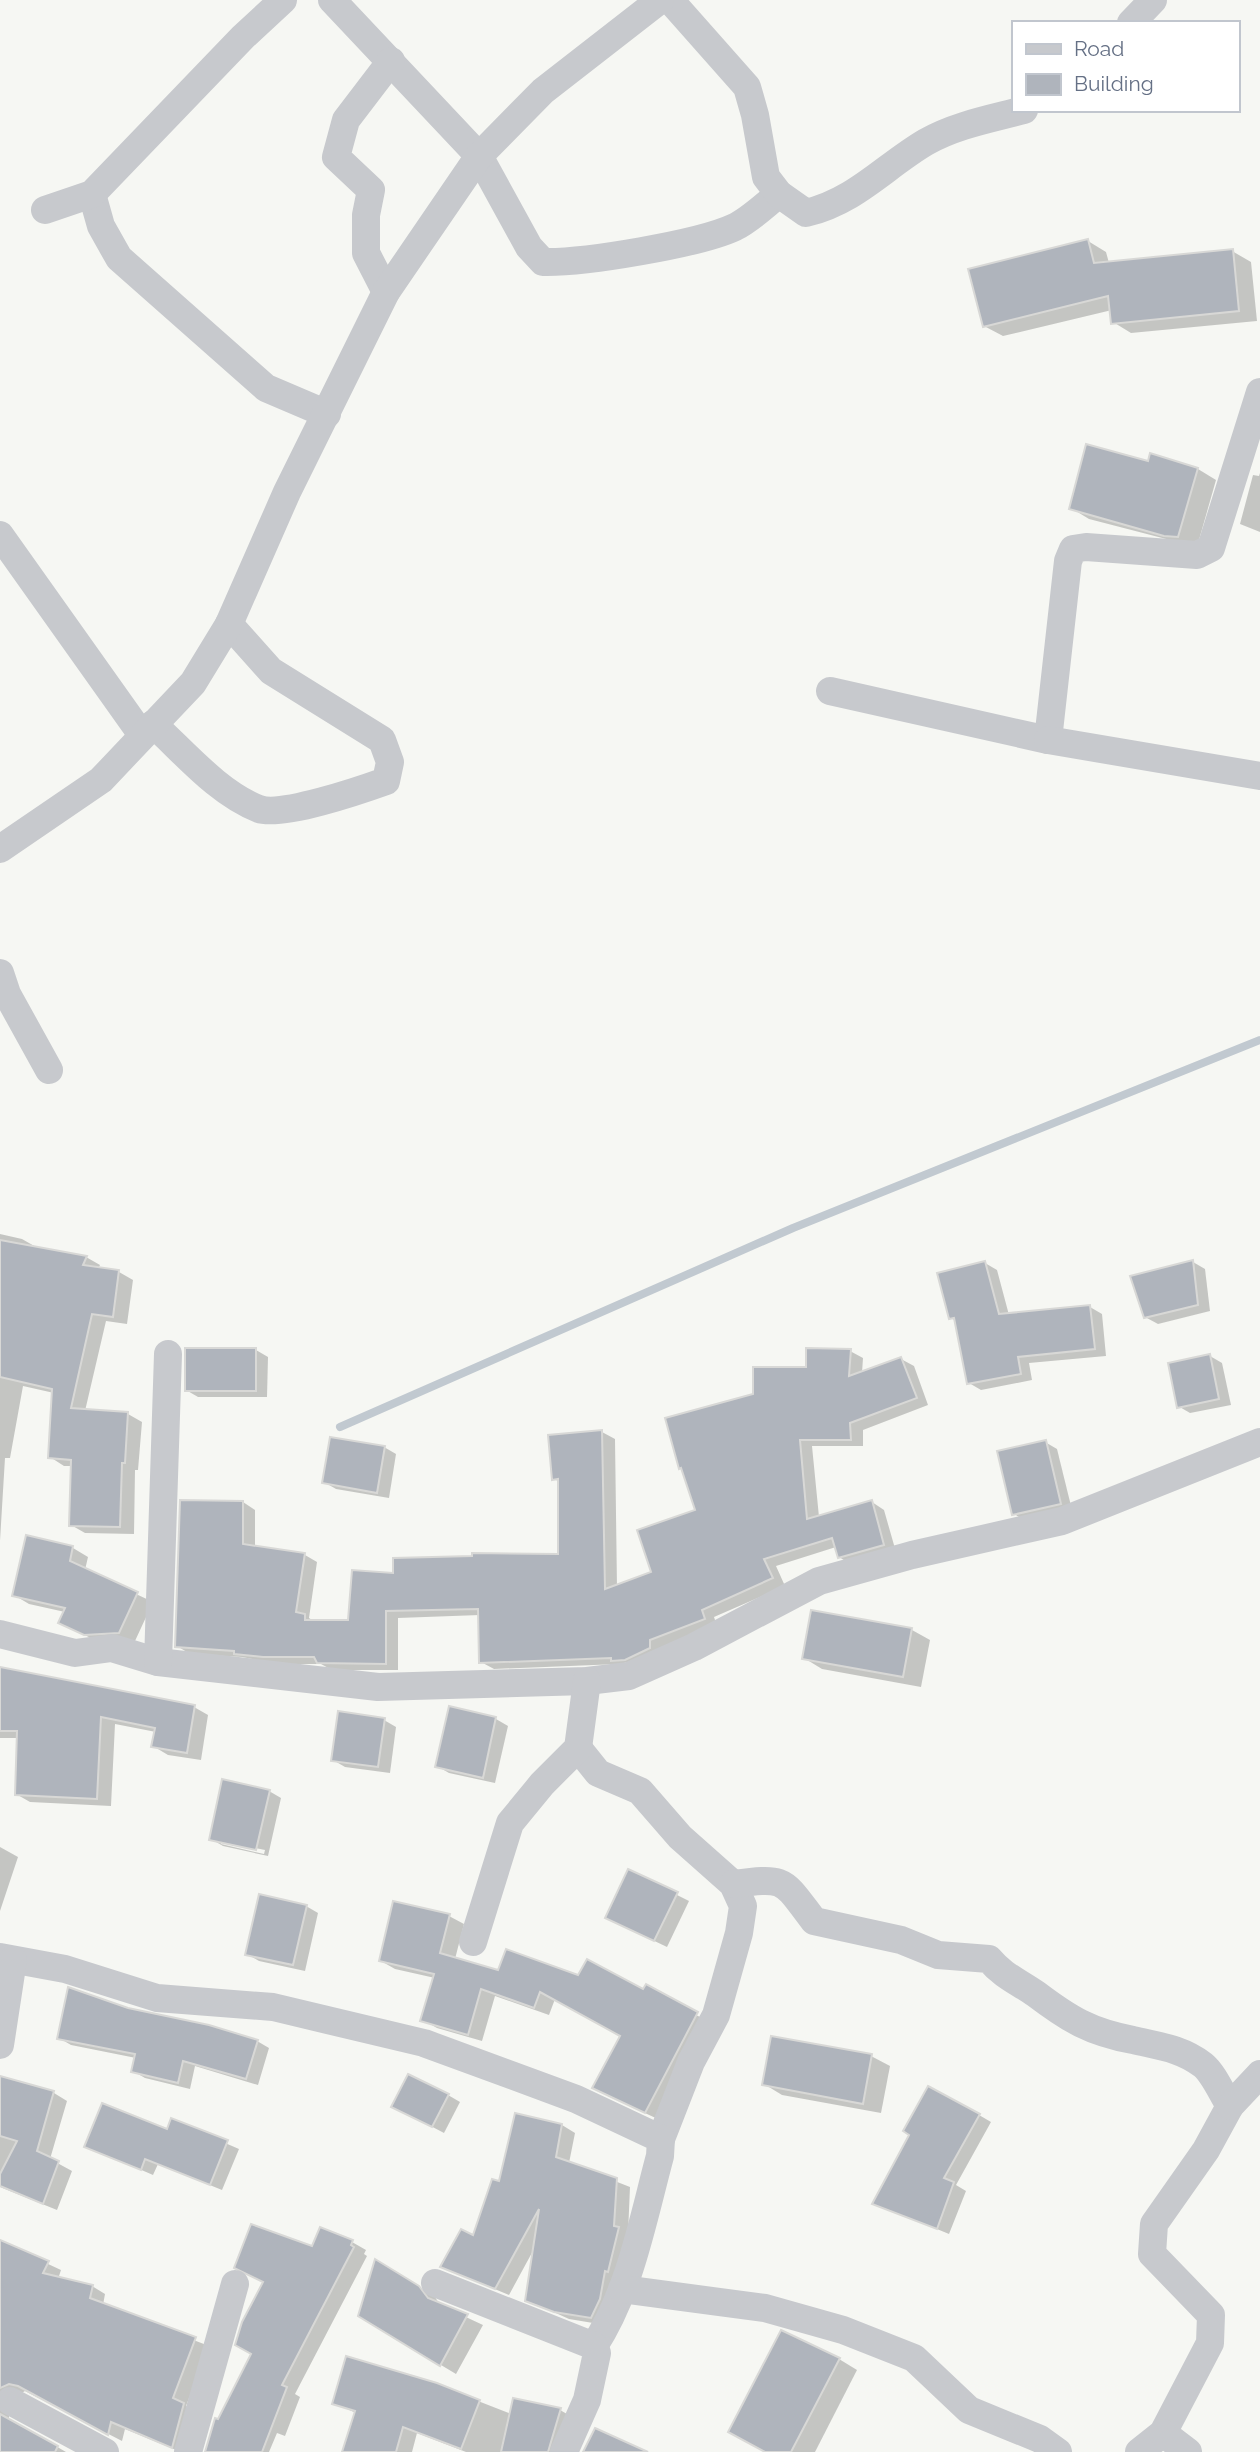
<svg xmlns="http://www.w3.org/2000/svg" width="1260" height="2452" font-family="Raleway,sans-serif">
  <style>
    .shadow { fill: #0003; fill-rule: evenodd }
    .lines { fill: none; stroke-linecap: round; stroke-linejoin: round }
    .stream { stroke: #c1c9d0; stroke-width: 8 }
    .building { fill: #afb4bc; stroke: #d8d8d6; stroke-width: 2 }
    .minor { stroke: #c7c9cd; stroke-width: 28 }
  </style>
  <rect width="100%" height="100%" fill="#f6f7f3"/>
  <g class="shadow">
    <path d="M1088,241L1106,252L1109,263L1232,251L1251,262L1257,321L1131,333L1113,322L1112,310L1003,336L984,326Z"/>
    <path d="M1149,463L1198,469L1216,480L1197,547L1089,519L1071,508Z"/>
    <path d="M1260,473V532L1240,524L1253,475L1259,476Z"/>
    <path d="M0,1234L22,1239L36,1247L86,1257L100,1265L98,1269L119,1272L133,1280L127,1324L106,1321L85,1411L128,1414L142,1422L138,1470H135L134,1534L85,1533L71,1525L72,1466H64L50,1457L54,1393L23,1386L10,1458H5L0,1541Z"/>
    <path d="M1193,1262L1205,1269L1210,1311L1158,1324L1145,1317Z"/>
    <path d="M985,1263L997,1270L1009,1315L1090,1307L1102,1314L1106,1356L1029,1363L1032,1380L981,1390L969,1383L957,1321L950,1318Z"/>
    <path d="M256,1350L268,1357L267,1397H198L186,1390Z"/>
    <path d="M850,1351L863,1358L862,1373L901,1359L914,1366L928,1405L863,1430V1446H812L819,1517L872,1502L884,1510L896,1552L852,1565L839,1557L836,1547L776,1566L785,1586L714,1617L717,1626L662,1655L619,1664L494,1669L481,1662L480,1615L398,1618V1670H332L321,1664H277L242,1657L190,1654L177,1646L243,1502L255,1510V1547L305,1555L317,1562L309,1618L315,1622H350L395,1574L559,1556L560,1482L554,1479L602,1432L615,1439L617,1587L653,1573L697,1511L684,1470L680,1468L755,1395Z"/>
    <path d="M1210,1356L1222,1363L1231,1405L1190,1413L1178,1406Z"/>
    <path d="M1045,1442L1057,1449L1072,1510L1026,1521L1014,1514Z"/>
    <path d="M384,1447L396,1454L389,1498L336,1489L324,1482Z"/>
    <path d="M27,1537L73,1548L88,1557L85,1570L153,1602L135,1641L101,1643L60,1623L65,1612L29,1604L14,1595Z"/>
    <path d="M912,1630L930,1640L921,1687L822,1669L804,1658Z"/>
    <path d="M0,1669L194,1707L208,1715L201,1760L168,1755L153,1746L156,1732L115,1724L111,1806L30,1802L16,1794L19,1738H0Z"/>
    <path d="M450,1709L496,1719L508,1726L495,1783L449,1773L437,1766Z"/>
    <path d="M384,1720L396,1727L390,1773L345,1767L333,1760Z"/>
    <path d="M269,1791L281,1798L268,1856L223,1846L211,1839ZM221,1841L265,1850L264,1854L221,1844Z"/>
    <path d="M0,1847L18,1857L0,1911Z"/>
    <path d="M629,1871L689,1901L667,1947L619,1924Z"/>
    <path d="M306,1906L318,1913L305,1971L259,1961L247,1954Z"/>
    <path d="M449,1916L464,1924L455,1959L499,1972L579,1978L644,1991L711,2022L660,2120L608,2096L622,2036L555,1999L549,2015L495,1996L482,2041L437,2028L423,2020L435,1978L395,1969L381,1961Z"/>
    <path d="M128,2010L257,2041L269,2048L258,2085L195,2066L190,2089L145,2078L133,2071L136,2058L71,2045L59,2038Z"/>
    <path d="M871,2056L890,2066L881,2113L782,2095L764,2084Z"/>
    <path d="M0,2078L54,2093L67,2101L50,2159L72,2171L57,2210L0,2187Z"/>
    <path d="M448,2095L460,2102L444,2133L406,2113Z"/>
    <path d="M516,2115L562,2125L575,2133L569,2163L630,2187L628,2234L605,2325L569,2319L527,2300L534,2249L509,2295L442,2267L474,2238L500,2183Z"/>
    <path d="M979,2115L991,2122L956,2185L966,2191L949,2234L874,2203Z"/>
    <path d="M172,2120L239,2149L222,2190L158,2164L153,2175L86,2146L168,2131Z"/>
    <path d="M352,2242L366,2250L364,2254L367,2256L295,2394L300,2397L285,2436L277,2433L269,2452H207L218,2421L313,2248Z"/>
    <path d="M5,2244L61,2270L58,2279L92,2286L105,2294L103,2305L209,2346L186,2406L197,2413L181,2452L125,2429L122,2441L25,2391L9,2400V2419L66,2452H0V2253Z"/>
    <path d="M376,2262L435,2297L440,2305L483,2325L456,2374L441,2365Z"/>
    <path d="M839,2359L857,2370L815,2452H767Z"/>
    <path d="M437,2385L511,2414L515,2400L560,2410L574,2418L563,2452H466L417,2433L412,2452H344L356,2413L334,2403Z"/>
  </g>
  <g class="lines">
    <path class="stream" d="M340,1427L793,1228L1260,1040"/>
  </g>
  <g class="building">
    <path d="M1088,239L1094,263L1233,249L1239,311L1111,324L1108,296L983,327L968,269Z"/>
    <path d="M1086,444L1148,461L1150,453L1198,468L1178,537L1164,536L1069,509Z"/>
    <path d="M0,1240L87,1256L83,1265L119,1270L113,1317L92,1314L71,1408L128,1412L125,1463H122L120,1527L69,1526L71,1460L48,1458L52,1389L0,1377Z"/>
    <path d="M1193,1260L1198,1305L1144,1318L1130,1276Z"/>
    <path d="M985,1261L999,1314L1090,1305L1095,1349L1018,1357L1021,1374L967,1384L954,1318L949,1319L937,1273Z"/>
    <rect x="185" y="1348" width="71" height="43"/>
    <path d="M806,1348L851,1349L849,1376L901,1357L917,1398L850,1423L851,1440H800L807,1519L872,1500L884,1545L838,1558L832,1538L764,1559L773,1578L702,1610L705,1619L650,1640V1648L625,1660L611,1661V1658L479,1663L478,1609L386,1611V1664L317,1663L314,1657H263L234,1654V1651L175,1647L180,1500L243,1501V1544L305,1553L296,1612L305,1614V1620H348L352,1570L393,1573V1558L472,1556V1553L558,1554V1479L552,1480L548,1435L602,1430L605,1589L651,1572L637,1530L695,1510L681,1468L679,1469L665,1418L753,1394V1367H806Z"/>
    <path d="M1210,1354L1219,1399L1177,1408L1168,1363Z"/>
    <path d="M330,1437L385,1446L377,1493L322,1483Z"/>
    <path d="M1046,1440L1061,1504L1012,1515L997,1451Z"/>
    <path d="M26,1535L73,1546L70,1561L138,1592L119,1633L84,1635L58,1623L65,1608L12,1596Z"/>
    <path d="M811,1610L912,1628L903,1677L802,1659Z"/>
    <path d="M0,1667L195,1705L187,1753L151,1747L155,1728L101,1717L97,1799L15,1795L17,1731H0Z"/>
    <path d="M449,1706L496,1717L483,1778L435,1767Z"/>
    <path d="M338,1711L385,1718L378,1767L331,1761Z"/>
    <path d="M222,1779L270,1790L256,1850L209,1840Z"/>
    <path d="M628,1869L678,1892L654,1941L605,1918Z"/>
    <path d="M259,1894L307,1905L293,1965L245,1955Z"/>
    <path d="M393,1901L450,1914L440,1953L498,1970L506,1949L578,1975L587,1959L643,1989L646,1984L698,2012L645,2113L592,2088L620,2036L540,1992L534,2008L481,1989L468,2035L420,2021L434,1974L379,1961Z"/>
    <path d="M68,1987L128,2008L209,2025L258,2040L246,2079L183,2061L178,2083L131,2072L135,2054L57,2039Z"/>
    <path d="M771,2036L872,2054L863,2104L762,2085Z"/>
    <path d="M408,2074L449,2094L432,2127L391,2107Z"/>
    <path d="M0,2076L54,2091L37,2151L59,2161L43,2204L0,2186V2174L17,2141L0,2136Z"/>
    <path d="M928,2086L980,2114L944,2178L954,2182L937,2229L872,2204L909,2135L903,2131Z"/>
    <path d="M102,2103L167,2129L171,2118L228,2140L210,2185L145,2159L141,2170L84,2147Z"/>
    <path d="M515,2113L562,2124L556,2157L617,2178L614,2226L619,2227L608,2272L605,2271L600,2299L591,2318L554,2312L525,2301L539,2209L495,2289L440,2267L461,2229L473,2235L492,2179L499,2181Z"/>
    <path d="M251,2224L312,2246L320,2227L353,2240L351,2245L354,2247L282,2385L287,2387L262,2452H205L215,2418L218,2419L251,2354L235,2345L242,2322L263,2282L234,2268Z"/>
    <path d="M0,2240L49,2261L43,2273L93,2285L90,2298L196,2337L173,2398L184,2403L172,2448L111,2422L108,2435L18,2386L9,2384L0,2388Z"/>
    <path d="M375,2259L419,2286L428,2298L468,2314L440,2366L358,2316Z"/>
    <path d="M781,2330L840,2358L791,2452H765L728,2432Z"/>
    <path d="M346,2356L437,2383L480,2400L461,2449L403,2427L396,2452H342L355,2411L332,2404Z"/>
    <path d="M513,2398L561,2408L548,2452H501Z"/>
    <path d="M0,2414L58,2446L55,2452H0Z"/>
    <path d="M595,2428L648,2452H583Z"/>
  </g>
  <g class="lines">
    <g class="minor">
      <path d="M332,0L479,156L529,247L543,262C584,263 699,244 735,227C751,219 765,205 779,194"/>
      <path d="M670,0L747,87L755,115L766,177L779,194L806,213C856,201 885,166 926,142C956,125 990,119 1024,110"/>
      <path d="M1131,23L1153,0"/>
      <path d="M92,194L101,226L119,258L266,388L327,414"/>
      <path d="M45,210L92,194L243,37L283,0"/>
      <path d="M386,292L366,253V215L371,190L336,157L346,120L391,61"/>
      <path d="M0,535L142,735"/>
      <path d="M830,691L1048,740L1068,561L1073,549L1086,547L1197,555L1211,548L1260,392"/>
      <path d="M153,724C185,753 218,793 259,809C282,817 361,790 386,781L390,762L382,740L271,671L229,624"/>
      <path d="M1048,740L1260,776"/>
      <path d="M0,849L101,780L193,683L229,624L287,492L386,292L479,156L543,91L660,0"/>
      <path d="M0,973L7,994L49,1070"/>
      <path d="M0,1634L75,1653L112,1648L158,1662L378,1687L587,1681L629,1676L694,1647L819,1581L912,1555L1062,1521L1260,1442"/>
      <path d="M158,1662L168,1354"/>
      <path d="M578,1748L598,1773L640,1791L680,1837L733,1884L743,1906L739,1933L716,2015L691,2062L661,2139"/>
      <path d="M733,1884C787,1877 782,1879 814,1921L901,1940L938,1955L989,1959C1003,1976 1019,1982 1036,1994C1069,2019 1090,2032 1133,2040C1158,2046 1181,2048 1203,2065C1214,2074 1222,2094 1230,2106L1206,2150L1154,2224L1152,2254L1211,2315L1210,2343L1163,2433L1139,2452"/>
      <path d="M473,1942L510,1823L542,1784L578,1748L587,1681"/>
      <path d="M0,1957L65,1969L157,1998L273,2007L424,2043L576,2099L661,2139L660,2156C643,2219 630,2291 594,2346"/>
      <path d="M0,2045L13,1960"/>
      <path d="M1230,2106L1260,2074"/>
      <path d="M435,2283L594,2346L597,2353L587,2400L564,2452"/>
      <path d="M622,2289L765,2308L843,2330L914,2358L969,2410L1040,2439L1058,2452"/>
      <path d="M10,2401L105,2452"/>
      <path d="M1163,2433L1188,2452"/>
      <path d="M188,2452L235,2284"/>
    </g>
  </g>
  <rect x="1012" y="21" width="228" height="91" fill="#ffffff" stroke="#c1c6ce" stroke-width="2"/>
  <rect x="1026" y="44" width="35" height="10" fill="#c7c9cd" stroke="#c1c6ce" stroke-width="2"/>
  <text x="1074" y="56" font-size="21" fill="#657085">Road</text>
  <rect x="1026" y="74" width="35" height="21" fill="#afb4bc" stroke="#c1c6ce" stroke-width="2"/>
  <text x="1074" y="91" font-size="21" fill="#657085">Building</text>
</svg>
